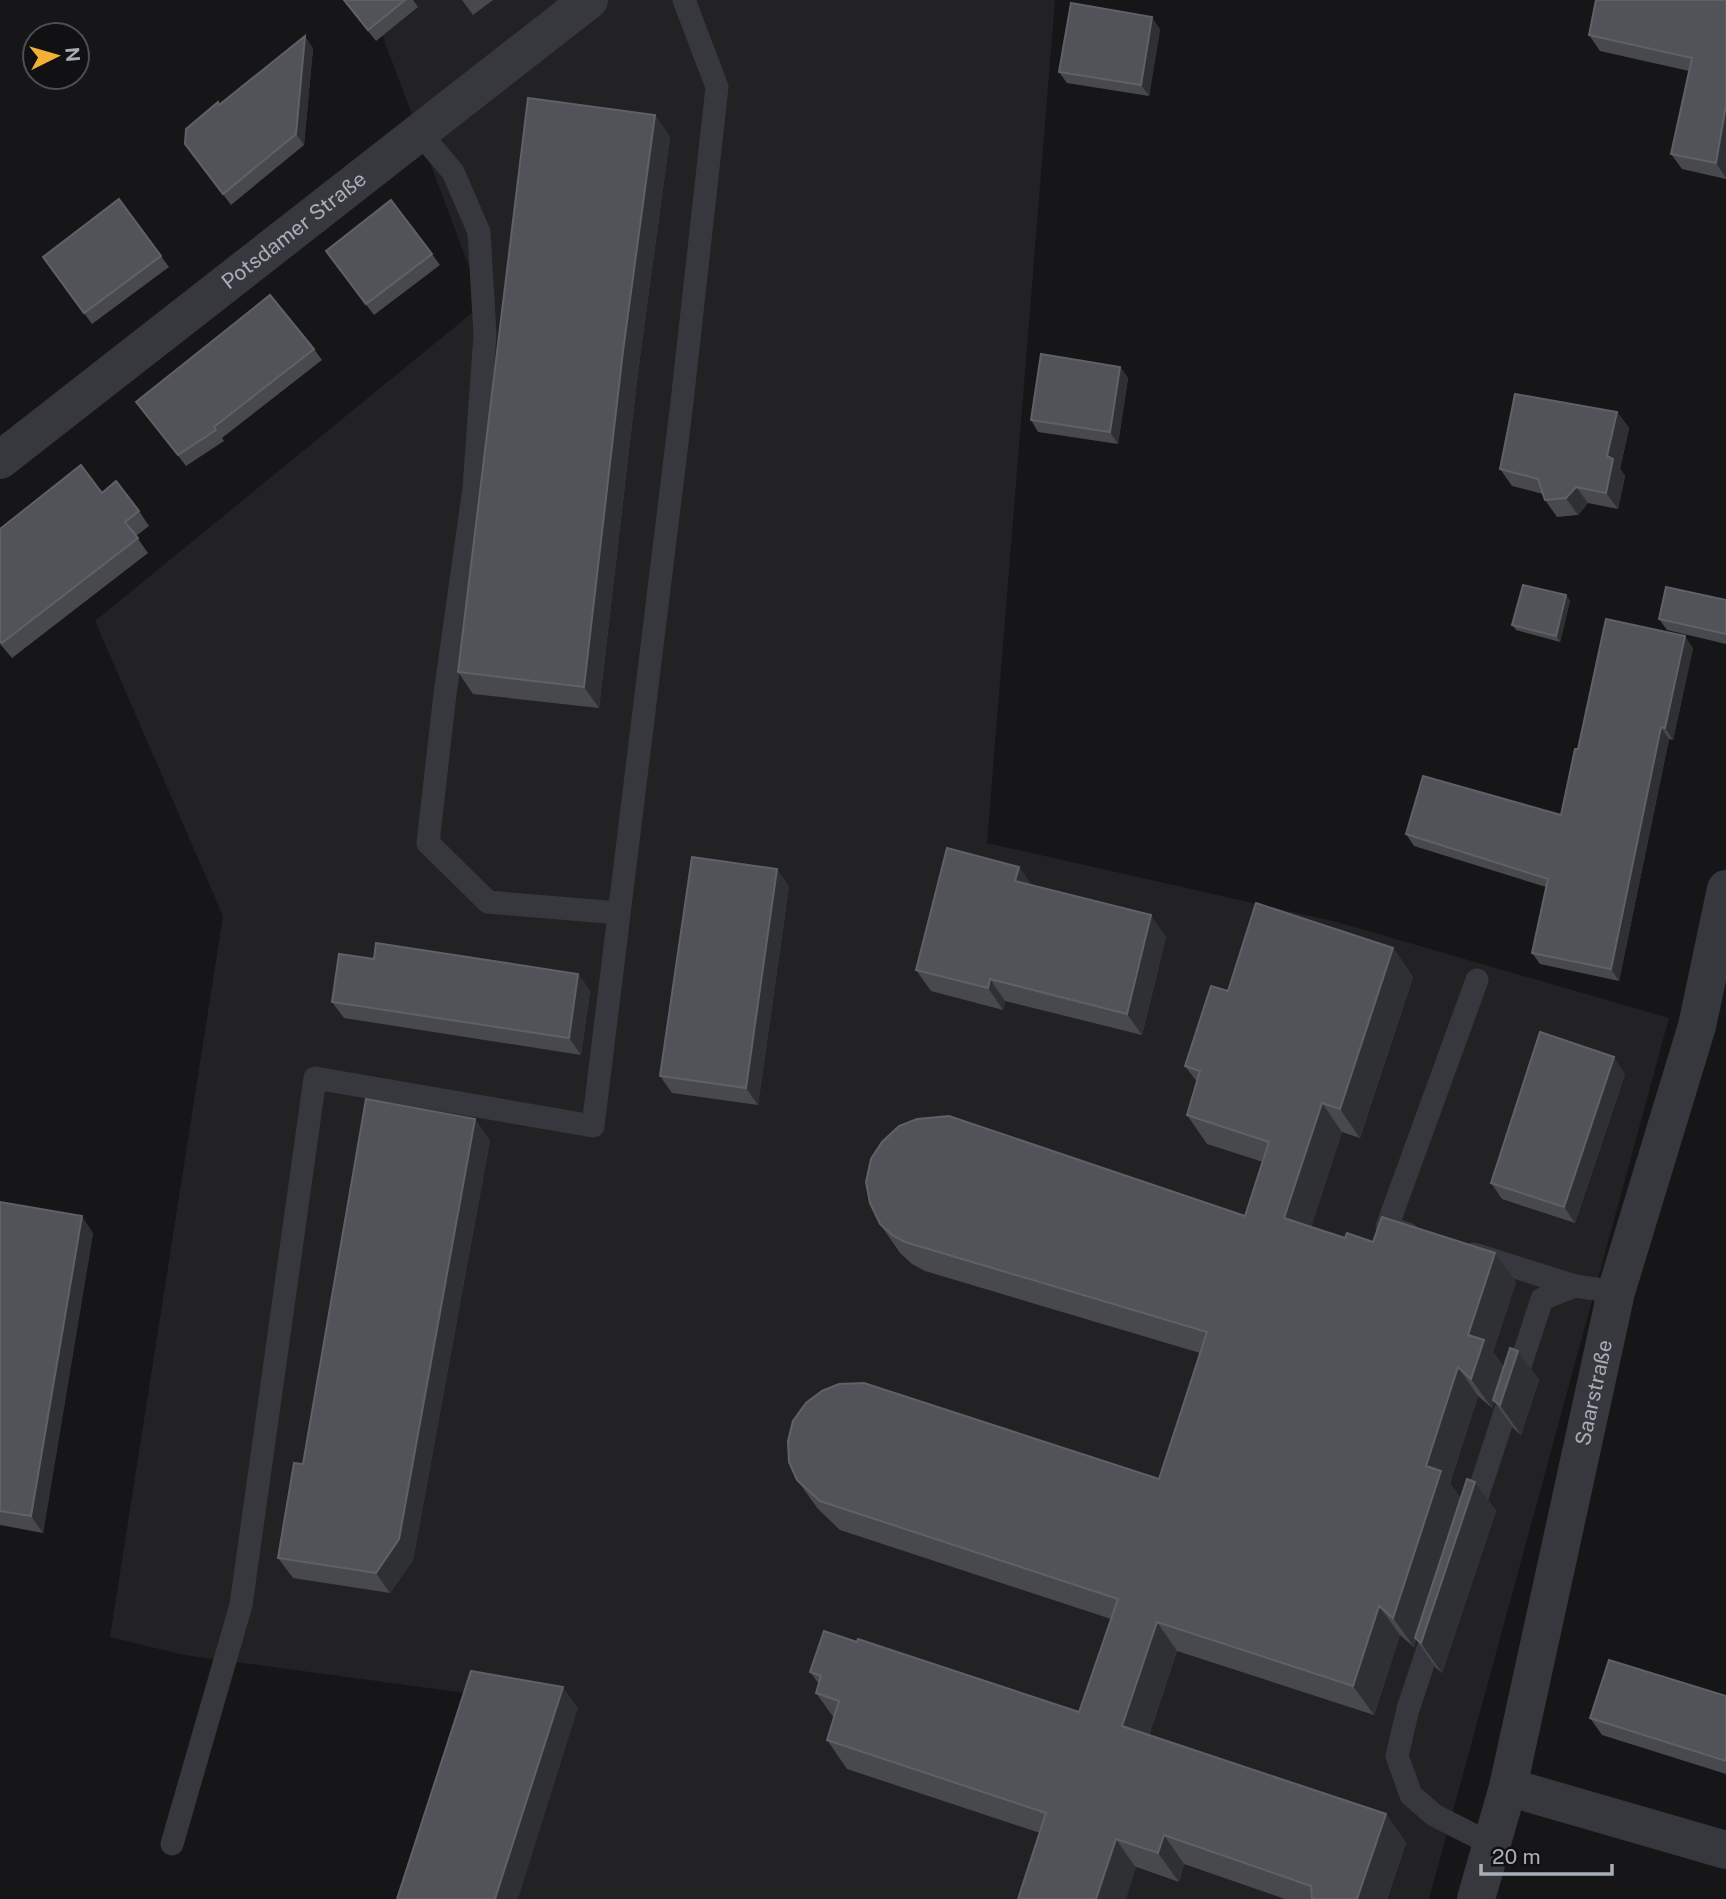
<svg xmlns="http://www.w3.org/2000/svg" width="1726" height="1899" font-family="'Public Sans',sans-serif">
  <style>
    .built { fill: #222225 }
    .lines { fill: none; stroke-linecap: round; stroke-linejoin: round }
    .service { stroke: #37383d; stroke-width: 23 }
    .minor { stroke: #37383d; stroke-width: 38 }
    .tertiary { stroke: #37383d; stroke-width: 38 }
    .wall { fill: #47494d }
    .shaded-wall { fill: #2f3033 }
    .building { fill: #525359; stroke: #5f6168; stroke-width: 2 }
    .labels { text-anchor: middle; stroke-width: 5; stroke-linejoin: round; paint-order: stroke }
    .street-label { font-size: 21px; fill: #a8adb8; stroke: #111113 }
  </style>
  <rect width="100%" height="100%" fill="#161618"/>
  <path class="built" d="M369,0H1055L987,843L1337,922L1669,1018L1429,1899H516L577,1708L184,1655L110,1637L223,916L95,621L483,304Z"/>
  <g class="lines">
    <g class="service">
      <path d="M419,132L453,172L479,232L485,335L474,488L445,694L428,843L488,902L619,913"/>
      <path d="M1408,1234L1387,1227L1477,980"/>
      <path d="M1474,1254L1575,1286"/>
      <path d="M1471,1516L1542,1299L1575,1286L1616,1292"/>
      <path d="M1436,1625L1408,1709L1397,1756L1411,1795L1434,1815L1491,1844"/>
      <path d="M172,1844L241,1605L315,1078L593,1126L682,402L717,87L684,0"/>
    </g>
    <g class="minor">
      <path d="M1508,1787L1726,1850"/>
      <path id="s1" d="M1476,1899L1508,1787L1616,1292L1697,1026L1726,889"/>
    </g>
    <path class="tertiary" id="s2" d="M0,460L589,0"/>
  </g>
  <g class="wall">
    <path d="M343,0H413L418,7L376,41Z"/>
    <path d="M462,0H493L473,15Z"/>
    <path d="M1726,0V179L1682,169L1671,154L1689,71L1600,51L1589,35Z"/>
    <path d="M1160,29L1149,96L1067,83L1059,72Z"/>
    <path d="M313,48L304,145L231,205L185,144L219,105Z"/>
    <path d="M655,115L670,137L638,372L599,708L473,694L458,672Z"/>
    <path d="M119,199L169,267L92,324L43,257Z"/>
    <path d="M326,251L432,254L440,265L374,315Z"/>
    <path d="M314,349L322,360L222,438L224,441L186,466L136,402Z"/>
    <path d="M1120,367L1128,378L1118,444L1038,432L1031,420Z"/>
    <path d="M1617,412L1629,428L1620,469L1625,476L1618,509L1588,503L1578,515L1557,517L1545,500L1543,494L1512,486L1500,469Z"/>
    <path d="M102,493L139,511L149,526L136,536L148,553L12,658L0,644V529Z"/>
    <path d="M1566,595L1570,601L1560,642L1516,630L1512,625Z"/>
    <path d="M1726,600V644L1667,630L1659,619Z"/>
    <path d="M1693,648L1673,740L1669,739L1619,981L1540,964L1532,953L1546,887L1414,846L1406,834L1561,815L1578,749Z"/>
    <path d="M1019,867L1031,885L1166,937L1142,1035L1005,1001L1003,1010L931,991L916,970Z"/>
    <path d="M789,886L758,1105L672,1093L660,1076Z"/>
    <path d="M1393,948L1413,977L1360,1138L1342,1132L1311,1227L1345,1238L1373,1242L1516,1282L1493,1352L1504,1368L1518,1351L1539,1380L1521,1435L1514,1429L1494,1401L1492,1408L1478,1396L1450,1483L1461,1499L1475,1482L1496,1511L1442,1673L1436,1668L1416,1639L1414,1647L1400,1635L1374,1715L1177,1651L1149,1735L1386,1814L1406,1843L1387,1899H1285L1184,1864L1179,1882L1040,1833L847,1769L827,1740L834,1718L816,1693L819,1684L810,1672L1079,1712L1111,1619L840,1530L818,1509L797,1480L1159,1479L1200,1353L925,1271L912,1264L900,1253L880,1224L1245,1216L1263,1162L1207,1144L1187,1115L1197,1082L1185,1066L1228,991Z"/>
    <path d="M374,959L578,974L590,991L581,1055L344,1018L332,1002Z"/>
    <path d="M1625,1074L1575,1223L1502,1199L1491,1183Z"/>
    <path d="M490,1140L413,1560L390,1593L293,1578L278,1558L303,1464Z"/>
    <path d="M0,1202L93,1233L43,1533L0,1525Z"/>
    <path d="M1726,1696V1774L1602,1735L1590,1718Z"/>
  </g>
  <g class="shaded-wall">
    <path d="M1152,17L1160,29L1149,96L1141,85Z"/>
    <path d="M305,36L313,48L304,145L296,134Z"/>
    <path d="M1726,105V178L1716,163Z"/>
    <path d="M655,115L670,137L638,372L599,708L584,687L623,351Z"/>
    <path d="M1120,367L1128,378L1118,444L1110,432Z"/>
    <path d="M1617,412L1629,428L1620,469L1625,476L1618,509L1606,493L1607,456Z"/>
    <path d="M1576,487L1588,503L1578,515L1566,498Z"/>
    <path d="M1566,595L1570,601L1560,642L1556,636Z"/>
    <path d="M1685,636L1693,648L1673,740L1665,728Z"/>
    <path d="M1661,727L1669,739L1619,981L1611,969Z"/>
    <path d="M1019,867L1034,888L1015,881Z"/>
    <path d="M777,869L789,886L758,1105L746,1088Z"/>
    <path d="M1151,915L1166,937L1142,1035L1127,1014Z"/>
    <path d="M1393,948L1413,977L1360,1138L1340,1109Z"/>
    <path d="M578,974L590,991L581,1055L569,1038Z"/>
    <path d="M990,979L1005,1001L1003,1010L988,988Z"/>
    <path d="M1614,1057L1625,1074L1575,1223L1564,1207Z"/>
    <path d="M1322,1103L1342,1132L1305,1247L1284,1218Z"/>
    <path d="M475,1119L490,1140L413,1560L390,1593L376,1573Z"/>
    <path d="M82,1216L93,1233L43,1533L31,1516Z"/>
    <path d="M1495,1253L1516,1282L1493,1352L1504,1369L1492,1408L1471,1379L1468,1335Z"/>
    <path d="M1518,1351L1539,1380L1521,1435L1500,1405Z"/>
    <path d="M1458,1367L1478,1396L1450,1483L1462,1500L1414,1647L1393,1618L1426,1466Z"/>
    <path d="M1475,1482L1496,1511L1442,1673L1421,1643Z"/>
    <path d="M1379,1606L1400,1635L1374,1715L1353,1686Z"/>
    <path d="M1157,1622L1177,1651L1142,1755L1122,1726Z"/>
    <path d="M563,1687L578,1708L519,1896L517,1899H495Z"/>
    <path d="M1386,1814L1406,1843L1387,1899H1357Z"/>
    <path d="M1164,1835L1184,1864L1179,1882L1158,1853Z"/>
    <path d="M1116,1839L1136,1868L1126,1899H1096Z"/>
  </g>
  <g class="building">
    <path d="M344,0H405L368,30Z"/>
    <path d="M1596,0H1726V105L1716,163L1671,154L1692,58L1589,35Z"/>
    <path d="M1071,3L1152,17L1141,85L1059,72Z"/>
    <path d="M305,36L296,134L223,194L185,144L186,129L218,102L219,105Z"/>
    <path d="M528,98L655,115L623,351L584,687L458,672Z"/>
    <path d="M119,199L161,256L84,313L43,257Z"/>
    <path d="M391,200L432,254L366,304L326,251Z"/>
    <path d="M270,295L314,349L214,427L216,430L178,455L136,402Z"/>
    <path d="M1041,354L1120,367L1110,432L1031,420Z"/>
    <path d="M1515,394L1617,412L1607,456L1613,459L1606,493L1576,487L1566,498L1545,500L1538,479L1500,469Z"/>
    <path d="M81,465L102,493L116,481L139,511L125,522L138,538L2,643L0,641V529Z"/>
    <path d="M1523,585L1566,595L1556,636L1512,625Z"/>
    <path d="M1666,587L1726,600V634L1659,619Z"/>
    <path d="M1606,619L1685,636L1665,728L1661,727L1611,969L1532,953L1548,879L1406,834L1423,776L1561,815L1575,749H1578Z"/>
    <path d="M947,848L1019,867L1015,881L1151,915L1127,1014L990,979L988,988L916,970Z"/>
    <path d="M692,857L777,869L746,1088L660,1076Z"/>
    <path d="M1256,903L1393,948L1340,1109L1322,1103L1284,1218L1345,1238L1347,1233L1373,1242L1382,1217L1495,1253L1468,1335L1484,1340L1471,1379L1458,1367L1426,1466L1441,1471L1393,1618L1379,1606L1353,1686L1157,1622L1122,1726L1386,1814L1357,1899H1312L1311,1886L1164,1835L1158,1853L1116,1839L1096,1899H1018L1046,1813L827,1740L839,1701L816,1693L821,1676L810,1672L824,1631L857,1642L858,1639L1079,1712L1118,1599L820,1501L797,1480L789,1462L788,1441L793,1421L806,1403L822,1391L839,1384L864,1383L1159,1479L1207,1332L905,1242L892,1235L880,1224L870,1203L866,1182L871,1159L882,1142L899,1126L917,1119L949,1116L1245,1216L1269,1142L1187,1115L1200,1071L1185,1066L1211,986L1228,991Z"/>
    <path d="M376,943L578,974L569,1038L332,1002L339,954L374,959Z"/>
    <path d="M1540,1032L1614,1057L1564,1207L1491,1183Z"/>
    <path d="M366,1099L475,1119L399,1539L376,1573L278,1558L294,1463L303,1464Z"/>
    <path d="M0,1202L82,1216L31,1516L0,1511Z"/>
    <path d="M1510,1348L1518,1351L1500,1405L1493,1400Z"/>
    <path d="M1467,1479L1475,1482L1421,1643L1415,1638Z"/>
    <path d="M1609,1660L1726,1696V1761L1590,1718Z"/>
    <path d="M471,1671L563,1687L503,1874L495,1899H397Z"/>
  </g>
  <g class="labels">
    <g class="street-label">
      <text dy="7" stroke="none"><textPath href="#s2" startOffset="373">Potsdamer Straße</textPath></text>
      <text dy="7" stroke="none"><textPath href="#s1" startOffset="520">Saarstraße</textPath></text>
    </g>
  </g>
  <g transform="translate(56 56) rotate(85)"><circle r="33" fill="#111113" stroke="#4d4f55" stroke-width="2"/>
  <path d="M0-5L12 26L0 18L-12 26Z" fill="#f2b134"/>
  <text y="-10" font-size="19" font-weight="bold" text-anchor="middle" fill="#a8adb8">N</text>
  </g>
  <path d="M1481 1864v10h131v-10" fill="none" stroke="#a8adb8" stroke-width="3.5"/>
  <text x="1492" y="1864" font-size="21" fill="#a8adb8" stroke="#111113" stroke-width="5" paint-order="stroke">20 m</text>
</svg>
